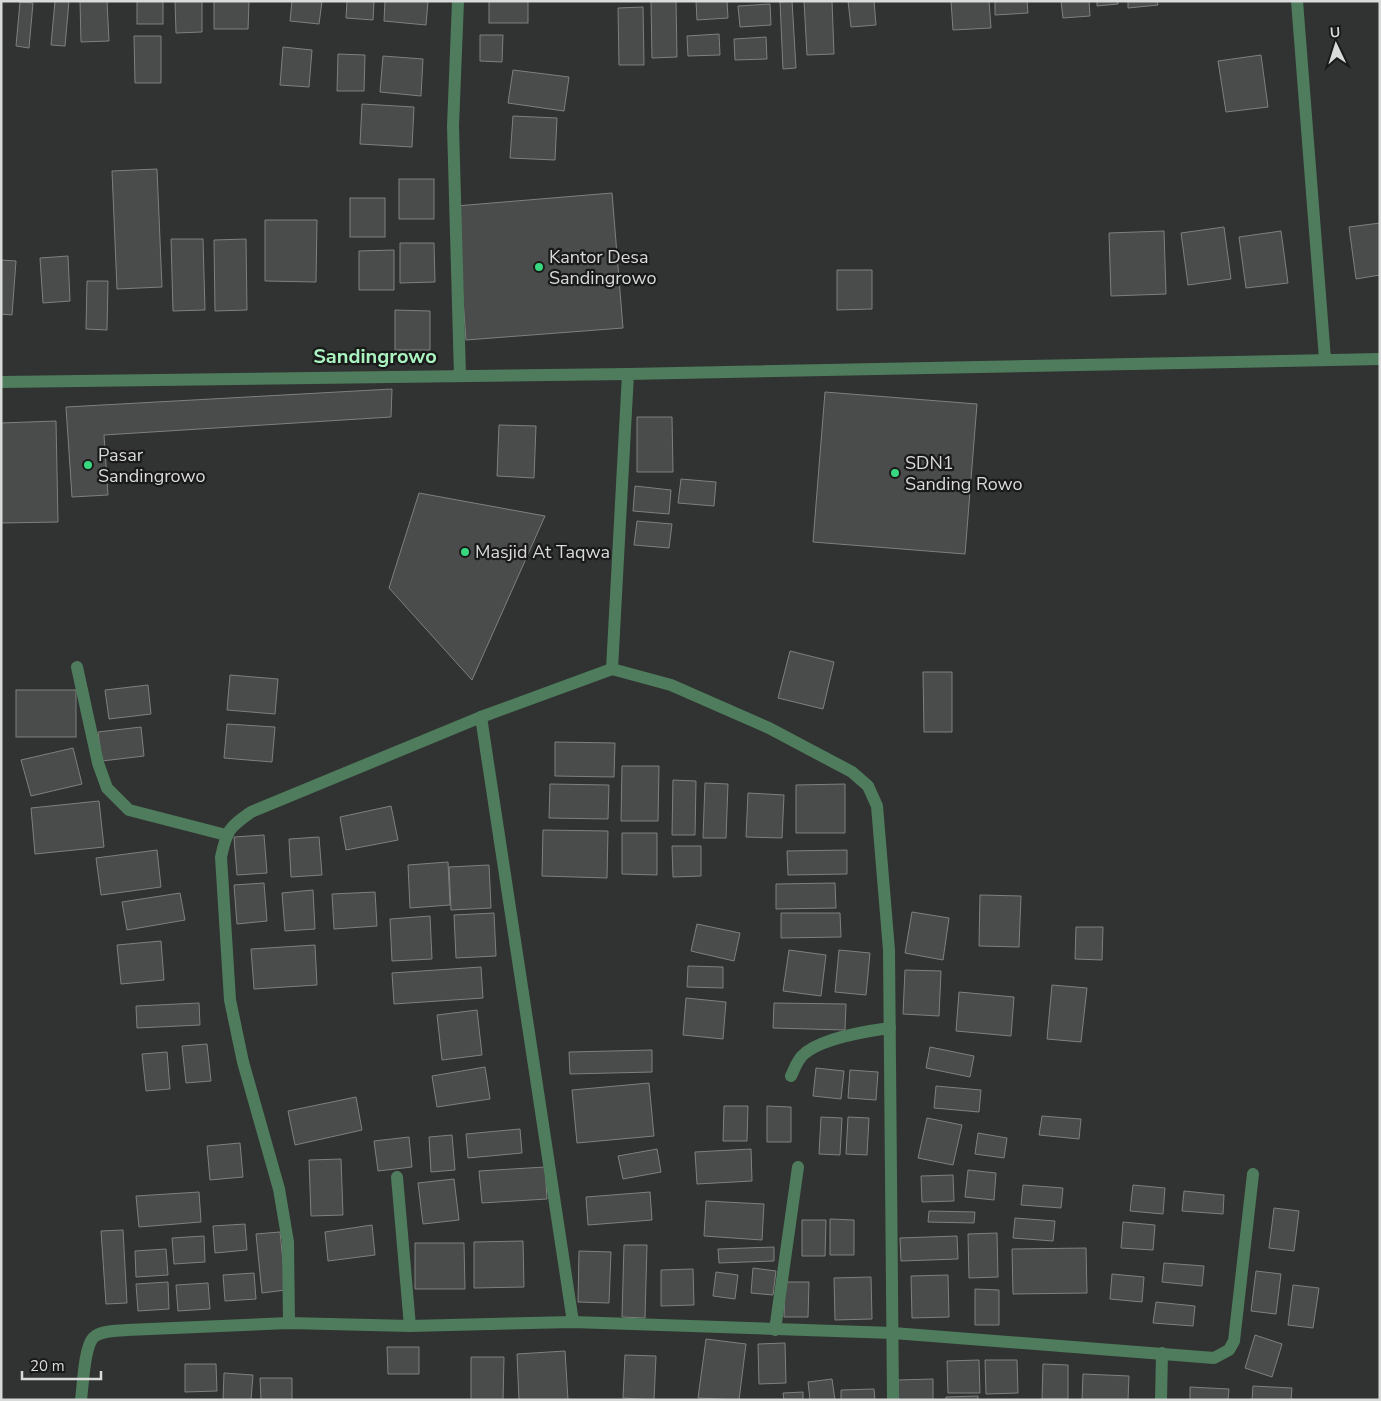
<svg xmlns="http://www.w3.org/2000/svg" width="1381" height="1401" font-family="'Nunito Sans',sans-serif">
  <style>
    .building { fill: #494c4a; stroke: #7d817e }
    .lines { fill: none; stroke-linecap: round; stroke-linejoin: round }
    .minor { stroke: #4f7c5d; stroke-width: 12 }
    .poi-dot { fill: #38d880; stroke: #191a19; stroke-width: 2 }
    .labels { text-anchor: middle; stroke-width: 4.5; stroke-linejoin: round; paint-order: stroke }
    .poi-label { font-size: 18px; fill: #d9dbda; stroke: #191a19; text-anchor: start }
    .quarter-label { font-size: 20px; font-weight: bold; fill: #aaf3c1; stroke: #191a19 }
  </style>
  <rect width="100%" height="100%" fill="#303331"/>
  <g class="building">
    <path d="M55,1H69L65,46L51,45Z"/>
    <path d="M80,1H107L109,41L81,42Z"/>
    <rect x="137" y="1" width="26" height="23"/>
    <path d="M175,1H202V32L176,33Z"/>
    <path d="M214,1H249L248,29H214Z"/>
    <path d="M292,1H322L319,24L290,21Z"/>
    <path d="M347,1H374L373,20L346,18Z"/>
    <path d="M385,1H428L426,25L384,21Z"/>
    <rect x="489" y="1" width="39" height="22"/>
    <path d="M651,1H676L677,57L652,58Z"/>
    <path d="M696,1H727L728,18L697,20Z"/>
    <path d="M792,1L796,68L783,69L780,2Z"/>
    <path d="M804,1H832L834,54L807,55Z"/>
    <path d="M848,1H874L876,25L851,27Z"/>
    <path d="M951,1H989L991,28L953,30Z"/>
    <path d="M995,1H1027L1028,13L995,15Z"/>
    <path d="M1061,1H1089L1090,16L1063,18Z"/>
    <path d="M1097,1H1118V4L1097,6Z"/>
    <path d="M1128,1H1157L1158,5L1128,8Z"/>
    <path d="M20,2L33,3L29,48L16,46Z"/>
    <path d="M770,4L771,25L740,27L738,6Z"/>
    <path d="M643,7L644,65H619L618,8Z"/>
    <path d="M719,34L720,55L688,56L687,36Z"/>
    <path d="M480,35H503L502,62L480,61Z"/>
    <path d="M134,36H161V83H135Z"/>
    <path d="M766,37L767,59L735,60L734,39Z"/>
    <path d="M283,47L312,50L309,87L280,85Z"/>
    <path d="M338,54L365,55L364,91H337Z"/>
    <path d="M1261,55L1268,107L1226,112L1218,61Z"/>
    <path d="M383,56L423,59L421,96L380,92Z"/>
    <path d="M513,70L569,77L564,111L508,103Z"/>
    <path d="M362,104L414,107L412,147L360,144Z"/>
    <path d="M513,116L557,118L555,160L510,158Z"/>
    <path d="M157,169L162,287L117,289L112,171Z"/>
    <rect x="399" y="179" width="35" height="40"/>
    <path d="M612,193L623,328L466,340L456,206Z"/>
    <rect x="350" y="198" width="35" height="39"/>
    <path d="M265,220H317L316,282L265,281Z"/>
    <path d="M1380,223V275L1356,279L1349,227Z"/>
    <path d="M1224,227L1231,279L1188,285L1181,233Z"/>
    <path d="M1164,231L1166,294L1111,296L1109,233Z"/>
    <path d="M1281,231L1288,283L1246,288L1239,237Z"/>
    <path d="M171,239H203L205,310L173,311Z"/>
    <path d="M246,239L247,310L215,311L214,240Z"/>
    <path d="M400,243H434L435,282L400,283Z"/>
    <path d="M394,250V290H359V251Z"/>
    <path d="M68,256L70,301L43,303L40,258Z"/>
    <path d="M1,260L16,261L12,315L1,314Z"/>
    <path d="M837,270H872V309L837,310Z"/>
    <path d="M87,281H108L107,330L86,329Z"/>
    <path d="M395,310L430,311V350H395Z"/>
    <path d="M392,389L391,417L104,435L108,495L72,497L66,407Z"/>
    <path d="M825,392L977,404L965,554L813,542Z"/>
    <path d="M637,417H672L673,472H637Z"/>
    <path d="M56,421L58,522L1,523V423Z"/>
    <path d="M499,425L536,426L534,478L497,476Z"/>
    <path d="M681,479L716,482L714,506L678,503Z"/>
    <path d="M635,486L671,490L669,514L633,511Z"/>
    <path d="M419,493L545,516L472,680L389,588Z"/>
    <path d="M637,521L672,524L669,548L634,545Z"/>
    <path d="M790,651L834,662L823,709L778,698Z"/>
    <path d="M923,672H952V732H924Z"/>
    <path d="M230,675L278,679L275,714L227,710Z"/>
    <path d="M148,685L151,714L109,719L105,690Z"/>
    <rect x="16" y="690" width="60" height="47"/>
    <path d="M227,724L275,727L272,762L224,758Z"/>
    <path d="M141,727L144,756L102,761L98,732Z"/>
    <path d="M555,742L615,743L614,777L555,776Z"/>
    <path d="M73,748L82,784L31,796L21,760Z"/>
    <path d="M622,766H659L658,821H621Z"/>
    <path d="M673,780L696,781L695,835H672Z"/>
    <path d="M705,783L728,784L726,838H703Z"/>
    <path d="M550,784L609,785L608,819L549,818Z"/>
    <path d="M845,784V833H796V785Z"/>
    <path d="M748,793L784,795L782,838L746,837Z"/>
    <path d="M99,801L104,847L35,854L31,808Z"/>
    <path d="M391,806L398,840L346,850L340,817Z"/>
    <path d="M543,830L608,831L607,878L542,876Z"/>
    <path d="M622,833H657V875L622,874Z"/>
    <path d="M264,835L267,873L237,875L234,837Z"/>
    <path d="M319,837L322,875L291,877L289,839Z"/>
    <path d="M672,846H701V876L673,877Z"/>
    <path d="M157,850L161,887L101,895L96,858Z"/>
    <path d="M847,850V874L788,875L787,851Z"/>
    <path d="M448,862L450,905L410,908L408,865Z"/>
    <path d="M489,865L491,908L451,910L449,867Z"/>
    <path d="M264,883L267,921L237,924L234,885Z"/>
    <path d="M835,883L836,908L776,909V884Z"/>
    <path d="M313,890L315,929L285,931L282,893Z"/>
    <path d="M375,892L377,926L334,929L332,894Z"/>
    <path d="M180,893L185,920L127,930L122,902Z"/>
    <path d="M980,895L1021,896L1019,947L979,946Z"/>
    <path d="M912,912L949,918L943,960L905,953Z"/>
    <path d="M494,913L496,956L456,958L454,915Z"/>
    <path d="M781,913H840L841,937L781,938Z"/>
    <path d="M430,916L432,959L392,961L390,919Z"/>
    <path d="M697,924L740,933L734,961L691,951Z"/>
    <path d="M1076,927H1103L1102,960L1075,959Z"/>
    <path d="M161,941L164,980L121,984L117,945Z"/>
    <path d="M315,945L317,985L254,989L251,949Z"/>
    <path d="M789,950L826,955L821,996L783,991Z"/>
    <path d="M839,950L870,953L866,995L835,992Z"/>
    <path d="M688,966L723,967V988L687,987Z"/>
    <path d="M481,967L483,998L394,1004L392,973Z"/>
    <path d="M905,970L941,971L939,1016L903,1014Z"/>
    <path d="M1052,985L1087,988L1081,1042L1047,1039Z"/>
    <path d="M959,992L1014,997L1011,1036L956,1031Z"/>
    <path d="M686,998L726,1002L723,1039L683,1035Z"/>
    <path d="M199,1003L200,1025L137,1028L136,1006Z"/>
    <path d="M774,1003L846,1004L845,1030L773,1028Z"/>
    <path d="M477,1010L482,1055L442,1060L437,1015Z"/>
    <path d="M207,1044L211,1081L186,1083L182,1046Z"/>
    <path d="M930,1047L974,1056L970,1077L926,1068Z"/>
    <path d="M652,1050V1072L570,1074L569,1052Z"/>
    <path d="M167,1052L170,1089L146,1091L142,1054Z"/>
    <path d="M485,1067L490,1099L437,1107L432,1076Z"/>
    <path d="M816,1068L844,1071L841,1099L813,1096Z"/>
    <path d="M850,1070L878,1072L876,1100L848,1098Z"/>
    <path d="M649,1083L654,1136L577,1143L572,1090Z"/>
    <path d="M936,1086L981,1090L979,1112L934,1108Z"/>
    <path d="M356,1097L362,1130L295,1145L288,1111Z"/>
    <path d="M724,1106H748L747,1141H723Z"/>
    <path d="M767,1106L791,1107V1142H767Z"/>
    <path d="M1042,1116L1081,1119L1079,1139L1039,1135Z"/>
    <path d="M821,1117L842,1118L840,1155L819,1154Z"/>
    <path d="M848,1117L869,1118L867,1155L846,1154Z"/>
    <path d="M927,1118L962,1125L953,1165L918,1158Z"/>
    <path d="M520,1129L522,1153L468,1158L466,1134Z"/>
    <path d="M978,1133L1007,1138L1004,1158L975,1154Z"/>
    <path d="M452,1135L455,1170L431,1172L429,1137Z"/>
    <path d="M409,1137L412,1167L378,1171L374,1141Z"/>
    <path d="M240,1143L243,1177L210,1180L207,1146Z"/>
    <path d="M657,1149L661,1172L623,1179L618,1156Z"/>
    <path d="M751,1149L752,1181L697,1184L695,1152Z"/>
    <path d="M341,1159L343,1215L311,1216L309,1160Z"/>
    <path d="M545,1167L547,1199L482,1203L479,1171Z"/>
    <path d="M968,1170L996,1173L994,1200L965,1197Z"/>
    <path d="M953,1175L954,1201L922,1202L921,1176Z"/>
    <path d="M454,1179L459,1220L423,1224L418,1183Z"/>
    <path d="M1023,1185L1063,1188L1061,1208L1021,1205Z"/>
    <path d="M1133,1185L1165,1188L1163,1214L1130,1211Z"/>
    <path d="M1184,1191L1224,1195L1223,1214L1182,1211Z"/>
    <path d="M199,1192L201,1222L139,1227L136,1196Z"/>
    <path d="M650,1192L652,1220L588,1225L586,1197Z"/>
    <path d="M706,1201L764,1204L762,1240L704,1236Z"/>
    <path d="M1274,1208L1299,1211L1294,1251L1269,1248Z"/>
    <path d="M929,1211L975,1212L974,1223L928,1222Z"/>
    <path d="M1015,1218L1055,1221L1053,1241L1013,1238Z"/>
    <path d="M830,1219L854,1220V1255H830Z"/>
    <path d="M802,1220H826L825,1256H802Z"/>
    <path d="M1123,1222L1155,1225L1153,1250L1121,1248Z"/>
    <path d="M245,1224L247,1250L215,1253L213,1226Z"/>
    <path d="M372,1225L375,1255L328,1261L325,1232Z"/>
    <path d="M123,1230L127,1303L106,1304L101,1231Z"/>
    <path d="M280,1232L286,1290L262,1293L256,1234Z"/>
    <path d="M997,1233L998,1277L969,1278L968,1234Z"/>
    <path d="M204,1236L205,1262L174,1264L172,1238Z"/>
    <path d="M957,1236L958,1259L901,1261L900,1238Z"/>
    <path d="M523,1241L524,1287L474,1288V1242Z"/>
    <path d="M415,1243H464L465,1289H415Z"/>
    <path d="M624,1245H647L645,1318L622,1317Z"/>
    <path d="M774,1247V1261L719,1263L718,1249Z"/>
    <path d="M1086,1248L1087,1293L1013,1294L1012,1249Z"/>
    <path d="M166,1249L168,1275L136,1277L135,1251Z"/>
    <path d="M579,1251L611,1252L609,1303L578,1302Z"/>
    <path d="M1164,1263L1204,1266L1202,1286L1162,1282Z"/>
    <path d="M753,1268L776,1271L773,1295L751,1293Z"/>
    <path d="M693,1269L694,1305L661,1306V1270Z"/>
    <path d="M1256,1271L1281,1274L1276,1314L1251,1311Z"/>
    <path d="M716,1272L738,1275L735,1299L713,1296Z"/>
    <path d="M254,1273L256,1299L225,1301L223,1275Z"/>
    <path d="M1112,1274L1144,1277L1142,1302L1110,1299Z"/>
    <path d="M948,1275L949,1317L912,1318L911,1276Z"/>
    <path d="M871,1277L872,1319L835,1320L834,1278Z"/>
    <path d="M168,1282L169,1309L138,1311L136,1284Z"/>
    <path d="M785,1282H809L808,1317H784Z"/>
    <path d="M208,1283L210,1309L178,1311L176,1285Z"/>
    <path d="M1293,1285L1319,1288L1313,1328L1288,1325Z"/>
    <path d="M975,1289L999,1290V1325H975Z"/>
    <path d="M1156,1302L1195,1306L1193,1326L1153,1323Z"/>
    <path d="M1255,1335L1282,1344L1272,1377L1245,1368Z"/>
    <path d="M706,1339L746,1344L739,1400L698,1398Z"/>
    <path d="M785,1343L786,1383L759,1384L758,1344Z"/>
    <path d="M387,1347H419V1374H388Z"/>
    <path d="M565,1351L568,1400H519L517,1354Z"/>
    <path d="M625,1355L656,1356L654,1400L623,1398Z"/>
    <path d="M471,1357H504L503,1400H471Z"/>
    <path d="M979,1360L980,1393H948L947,1361Z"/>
    <path d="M985,1360H1017L1018,1393L986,1394Z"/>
    <path d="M185,1364H216L217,1391L185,1392Z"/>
    <path d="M1043,1364L1068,1365V1399H1042Z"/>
    <path d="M224,1373L253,1375L251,1400H223Z"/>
    <path d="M1083,1374L1129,1376L1128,1400H1082Z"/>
    <path d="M260,1378H292V1400H261Z"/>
    <path d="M832,1379L835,1400H810L808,1382Z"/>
    <path d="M933,1379V1400H898V1380Z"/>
    <path d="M1253,1386L1292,1388L1291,1400H1252Z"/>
    <path d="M1190,1387L1229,1389L1228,1400H1190Z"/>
    <path d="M874,1389L875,1400H841V1390Z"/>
    <path d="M803,1392V1400H784L783,1393Z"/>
    <path d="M978,1396V1400H946V1397Z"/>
  </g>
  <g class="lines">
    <g class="minor">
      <path d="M458,1L453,126L460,376"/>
      <path d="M1297,1L1325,359"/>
      <path d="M1,382L628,374L1380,359"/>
      <path d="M77,667L98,763L107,788L129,810L226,835"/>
      <path d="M612,669L628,374"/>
      <path d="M481,717L573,1322"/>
      <path d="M791,1076C794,1070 797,1061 802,1056C818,1039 867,1031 890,1028"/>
      <path d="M397,1177L410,1326"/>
      <path d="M289,1323L288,1242L279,1189L243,1062L230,1000L221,857C227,829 229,828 251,812L481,717L612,669L671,685L769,728L852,772L868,786L877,806L889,950L893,1400"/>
      <path d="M775,1330L798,1167"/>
      <path d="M81,1400C83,1386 84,1348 93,1338C100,1330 117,1331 127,1330L289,1323L410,1326L573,1322L893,1333L1214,1358L1229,1350L1234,1341L1253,1174"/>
      <path d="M1161,1400L1162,1353"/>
    </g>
  </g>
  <g class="poi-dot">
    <circle cx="539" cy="267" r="5"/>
    <circle cx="88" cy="465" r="5"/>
    <circle cx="895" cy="473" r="5"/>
    <circle cx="465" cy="552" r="5"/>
  </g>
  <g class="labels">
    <g class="poi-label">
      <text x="549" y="263">Kantor Desa<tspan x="549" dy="21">Sandingrowo</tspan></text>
      <text x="98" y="461">Pasar<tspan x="98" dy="21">Sandingrowo</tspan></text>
      <text x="905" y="469">SDN1<tspan x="905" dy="21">Sanding Rowo</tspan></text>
      <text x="475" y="558">Masjid At Taqwa</text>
    </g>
    <g class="quarter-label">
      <text x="375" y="363">Sandingrowo</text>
    </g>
  </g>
  <rect width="1381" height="1401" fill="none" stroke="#d9dbda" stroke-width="5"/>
  <g transform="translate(1336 45) rotate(356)" stroke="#191a19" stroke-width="4" paint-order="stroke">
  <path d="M0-4L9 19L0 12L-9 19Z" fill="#d9dbda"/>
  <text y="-8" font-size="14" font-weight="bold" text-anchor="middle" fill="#d9dbda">U</text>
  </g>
  <path d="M22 1371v8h79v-8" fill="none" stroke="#d9dbda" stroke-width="2.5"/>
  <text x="30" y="1371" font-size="15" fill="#d9dbda" stroke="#191a19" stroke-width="4" paint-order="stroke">20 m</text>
</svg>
